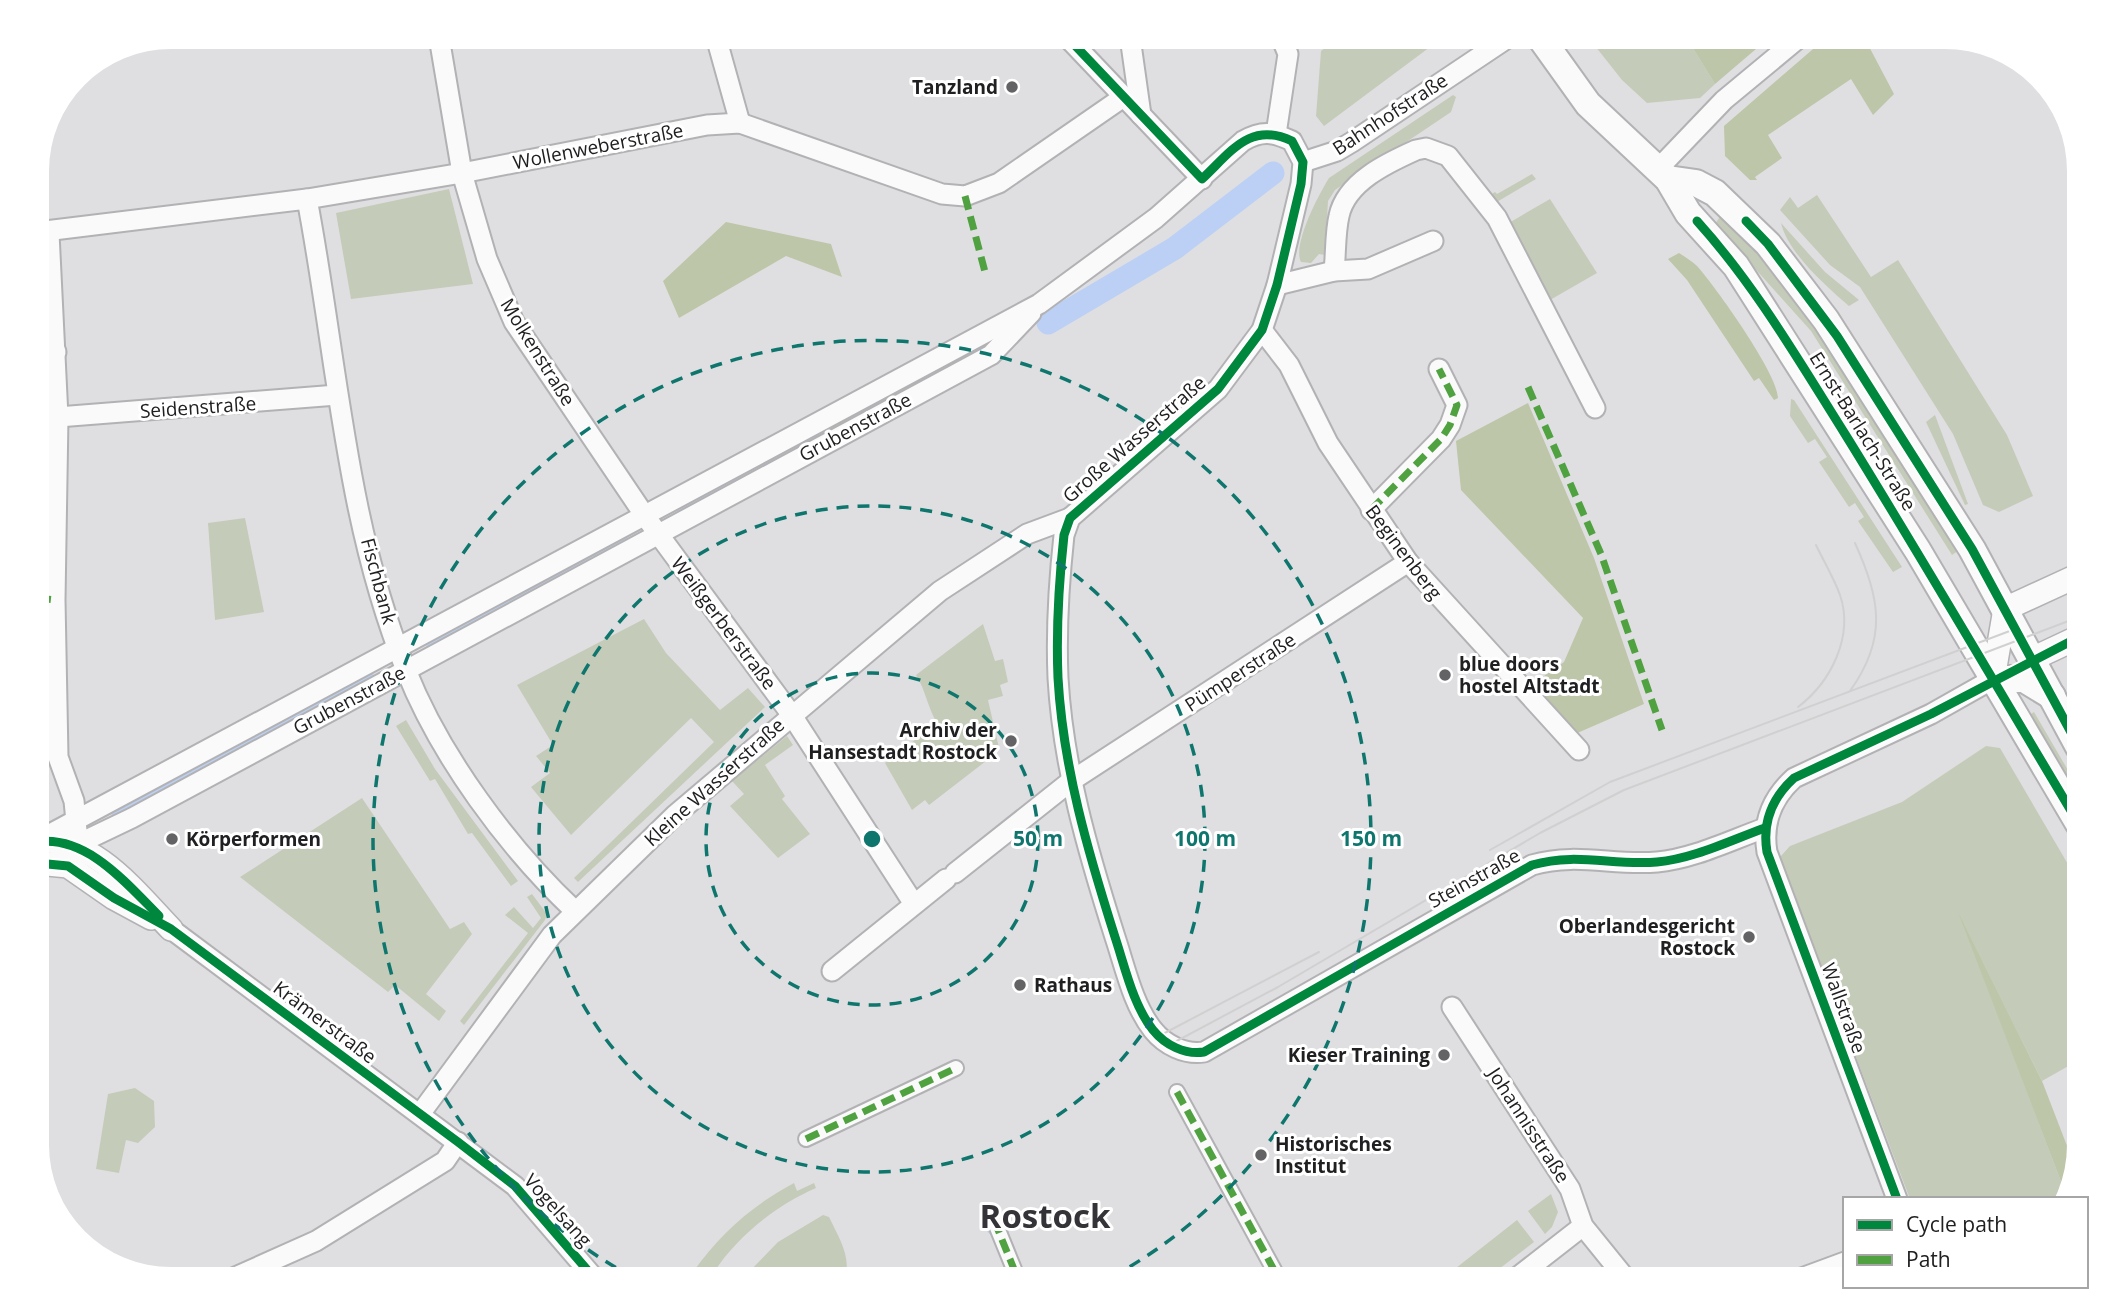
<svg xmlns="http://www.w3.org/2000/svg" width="2116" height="1316" font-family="'Open Sans',sans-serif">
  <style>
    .green { fill: #c5cbb9 }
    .forest { fill: #bdc6a8 }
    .water { fill: #bbd0f4 }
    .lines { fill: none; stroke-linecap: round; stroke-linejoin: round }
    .canal { stroke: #bbd0f4; stroke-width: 23 }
    .pedestrian-casing { stroke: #b2b2b4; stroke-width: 18 }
    .minor-casing { stroke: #b2b2b4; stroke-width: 23 }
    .tertiary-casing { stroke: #b2b2b4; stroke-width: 26 }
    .secondary-casing { stroke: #b2b2b4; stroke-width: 30 }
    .pedestrian { stroke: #fafafb; stroke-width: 14 }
    .minor { stroke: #fafafb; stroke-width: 19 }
    .tertiary { stroke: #fafafb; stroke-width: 23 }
    .secondary { stroke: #fafafb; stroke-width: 26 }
    .tram { stroke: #d0d0d1; stroke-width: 2 }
    .quiet { stroke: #50a241; stroke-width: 7; stroke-dasharray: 14 7; stroke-linecap: butt }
    .cycleway-casing { stroke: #fff; stroke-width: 13 }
    .cycleway { stroke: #00873e; stroke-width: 9 }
    .ring { fill: none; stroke: #0f766e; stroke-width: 3.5; stroke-dasharray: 12 9 }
    .poi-dot { fill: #636365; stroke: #fff; stroke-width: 2.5 }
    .labels { text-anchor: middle; stroke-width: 6; stroke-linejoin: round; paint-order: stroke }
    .poi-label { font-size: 19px; font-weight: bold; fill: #202022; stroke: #fff; text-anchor: end }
    .street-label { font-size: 19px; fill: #202022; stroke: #fff }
    .town-label { font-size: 33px; font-weight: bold; fill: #343438; stroke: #fff }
    .centre { fill: #0f766e; stroke: #fff; stroke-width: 3.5 }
    .ring-label { font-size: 21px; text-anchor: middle; font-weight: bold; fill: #0f766e; stroke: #fff; stroke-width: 6; stroke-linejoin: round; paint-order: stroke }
  </style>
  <rect width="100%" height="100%" fill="#dfdfe2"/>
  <g class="green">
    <path d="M1339,37H1436L1427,42L1430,47L1324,126L1316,116L1321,51Z"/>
    <path d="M1588,37H1686L1715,84L1700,98L1647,103L1622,80Z"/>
    <path d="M1453,95L1456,97L1451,112L1335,190L1328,201L1325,255L1319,254L1311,263L1301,262C1292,245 1319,194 1329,178Z"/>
    <path d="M1532,174L1536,179L1490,206L1485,198L1495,192L1497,194Z"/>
    <path d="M449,189L473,284L351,299L336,213Z"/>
    <path d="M1817,195L1871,277L1898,260L2007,435L2033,496L1999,512L1983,505L1953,434L1860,287L1830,265L1780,210L1790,197L1798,208Z"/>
    <path d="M1550,199L1597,273L1550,300L1507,224Z"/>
    <path d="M1721,215L1792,289L1962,548L1952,555L1811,331L1715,224Z"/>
    <path d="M1781,223L1825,272L1859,300L1849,306C1827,287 1788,253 1781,223Z"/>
    <path d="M1791,399L1794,400L1902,567L1893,572L1858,521L1864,517L1855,503L1849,507L1819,462L1827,457L1815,439L1808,443L1790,416Z"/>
    <path d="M1935,415L1968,504L1965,505L1926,422Z"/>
    <path d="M245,518L264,612L215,620L208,523Z"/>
    <path d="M644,619L666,653L720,710L748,688L765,707L578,882L574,878L714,742L691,718L571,835L531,787L550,773L536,756L553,745L517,685Z"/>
    <path d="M983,624L995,661L1003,659L1008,682L1000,685L1003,696L988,700L999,748L992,747L986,752V761L929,805L925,800L912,810L885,763L937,723C927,706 926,691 916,675Z"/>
    <path d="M2034,712L2079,789V810L2025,718Z"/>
    <path d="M406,720L435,769L518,881L511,886L472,833L468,834L435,779L430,781L396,726Z"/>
    <path d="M787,736L793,745L765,765L785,796L782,799L810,834L778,858L730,806L744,794L732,781Z"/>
    <path d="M1986,746L2000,748L2079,883V1060L2042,1081L1963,923L2065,1192L2063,1199H1910L1780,857L1790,846L1902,802Z"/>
    <path d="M362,798L450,929L464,922L472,934L426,994L446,1011L439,1021L395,985L388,992L240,877Z"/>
    <path d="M532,894L547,914L545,920L464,1025L460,1021L528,933L505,915L514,907L533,928L541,918L527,897Z"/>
    <path d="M135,1088L154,1101L155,1127L138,1143L126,1140L119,1173L96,1169L108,1094Z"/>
    <path d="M794,1183L797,1191L814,1183L816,1188C776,1205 732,1240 710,1279H688C717,1237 749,1207 794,1183Z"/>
    <path d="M1551,1194L1558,1212L1552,1227L1545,1234L1528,1211Z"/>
    <path d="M823,1215L829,1217C838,1236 850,1254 846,1274L835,1279H742L778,1242Z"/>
    <path d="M1517,1220L1534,1242L1486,1279H1442Z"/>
  </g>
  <g class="forest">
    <path d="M1686,37H1770L1715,84Z"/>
    <path d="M1827,37H1864L1894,94L1873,115L1851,79L1768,135L1782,158L1755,177L1757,180H1750L1725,156L1724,126Z"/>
    <path d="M726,222L831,244L842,277L786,256L679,318L663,281Z"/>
    <path d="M1679,253C1685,257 1692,261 1697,266C1715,286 1778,374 1778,398L1774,400L1759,378L1754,381L1687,280L1668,259Z"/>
    <path d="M1528,403L1594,558L1644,704L1575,734L1534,683L1564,662L1583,618L1461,490L1456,441Z"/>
    <path d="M1958,912L2042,1081L2074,1164L2065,1192Z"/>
  </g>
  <circle class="water" cx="998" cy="1224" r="13"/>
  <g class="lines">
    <g class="canal">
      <path d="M1048,323L1175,248L1273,173"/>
      <path d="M687,504L973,351"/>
      <path d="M436,639L617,542"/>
      <path d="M121,808L363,679"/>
    </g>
    <defs>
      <g id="pedestrian">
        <path d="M1177,1092L1279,1279"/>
        <path d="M806,1139L956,1068"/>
        <path d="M994,1220L1018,1279"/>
        <path d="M856,1278L857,1279"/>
      </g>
      <g id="minor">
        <path d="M439,37L462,173L487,259L514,322L645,516L791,714L914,904"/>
        <path d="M716,37L740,123"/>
        <path d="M1067,37L1202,179"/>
        <path d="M1130,37L1141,115"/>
        <path d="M1276,134L1288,54L1281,37"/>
        <path d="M1303,162L1337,151L1352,142L1509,37"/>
        <path d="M1657,170L1724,100L1800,37"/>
        <path d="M307,199C337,356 345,520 406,670C440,756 508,848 575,911"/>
        <path d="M37,232L307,199L462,173L707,125L740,123L942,194L965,196L999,183L1122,98"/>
        <path d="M49,233L58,417L55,600L58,757L74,801L77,831"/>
        <path d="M1334,271C1336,253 1335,233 1339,216C1346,182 1387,163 1416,150L1426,148L1448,156L1497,218L1595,408"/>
        <path d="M1277,285L1334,271L1368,269L1433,241"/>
        <path d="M1262,330L1289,365L1328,443L1408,562L1579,750"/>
        <path d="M37,356L56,352"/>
        <path d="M58,417L337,395"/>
        <path d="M1371,510L1441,439L1450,425L1457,405L1439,369"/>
        <path d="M37,841L1039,304L1156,218L1243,141C1262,130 1273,132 1292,141L1303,162L1301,184L1277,285L1262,330L1218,389L1070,518L1064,535C1059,581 1056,631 1058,678C1063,767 1088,852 1115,937C1125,967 1133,1005 1153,1030C1165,1045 1185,1055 1204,1052L1532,865C1577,852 1613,866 1657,862C1693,859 1731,840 1765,828"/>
        <path d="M63,851L132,818L991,355L1031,313"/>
        <path d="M955,873L1071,781L1408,562"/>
        <path d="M171,929L515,1186L595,1279"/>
        <path d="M832,971L946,879"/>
        <path d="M1452,1007L1570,1189L1583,1226L1626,1279"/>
        <path d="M420,1114L552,935L675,815L940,591L1027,534L1070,518"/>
        <path d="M1897,1199L1767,852C1762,822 1772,798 1794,778L1931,714L1993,679"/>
        <path d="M231,1279L316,1241L445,1161L458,1142"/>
        <path d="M1515,1279L1583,1226"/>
        <path d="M1799,1279L1845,1262"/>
      </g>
      <g id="tertiary">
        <path d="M2032,659L2079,637"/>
        <path d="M1993,679L2005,609L2079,575"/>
        <path d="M37,842C92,834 137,894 171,929"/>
        <path d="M37,863L68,866L114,898L151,918"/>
      </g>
      <g id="secondary">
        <path d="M1540,37L1588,104L1668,179L1688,213L1736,266L1918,551L2079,824"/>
        <path d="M1668,179L1696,183L1715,193L1768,244L1826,320L1972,549L2079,747"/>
        <path d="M1993,679H2024L2052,696"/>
      </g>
    </defs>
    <use href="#pedestrian" class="pedestrian-casing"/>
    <use href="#minor" class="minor-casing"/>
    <use href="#tertiary" class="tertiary-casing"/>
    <use href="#secondary" class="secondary-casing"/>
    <use href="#pedestrian" class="pedestrian"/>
    <use href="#minor" class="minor"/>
    <use href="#tertiary" class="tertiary"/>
    <use href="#secondary" class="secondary"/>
    <g class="tram">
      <path d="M1850,691C1888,638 1880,599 1855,543"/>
      <path d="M1798,707C1831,682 1854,636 1840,595C1834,578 1824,562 1816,545"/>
      <path d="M1490,850L1610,782L2015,629"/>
      <path d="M1159,1036L1319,952"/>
      <path d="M1171,1044L1278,987L1540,833L1624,790L2079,617"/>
    </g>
    <g class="quiet">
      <path d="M965,196L985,272"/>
      <path d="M1528,387L1601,554L1662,730"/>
      <path d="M1371,510L1441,439L1450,425L1457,405L1439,369"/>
      <path d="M37,598L55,600"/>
      <path d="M1177,1092L1279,1279"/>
      <path d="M806,1139L956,1068"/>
      <path d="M994,1220L1018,1279"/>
      <path d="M856,1278L857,1279"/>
    </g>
    <defs>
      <g id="cycleway">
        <path d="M1067,37L1202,179C1231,152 1250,121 1292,141L1303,162L1301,184L1277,285L1262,330L1218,389L1070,518L1064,535C1059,581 1056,631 1058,678C1063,767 1088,852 1115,937C1125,967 1133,1005 1153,1030C1165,1045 1185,1055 1204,1052L1532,865C1577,852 1613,866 1657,862C1693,859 1731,840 1765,828"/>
        <path d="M1697,221C1755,285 1799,361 1845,434C1925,563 2001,694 2079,824"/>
        <path d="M1746,221L1768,244L1837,336L1972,549L2079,747"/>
        <path d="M37,842C87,835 127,884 159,916"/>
        <path d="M37,863L68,866L114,898L171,929L458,1142L515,1186L595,1279"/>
        <path d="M1897,1199L1767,852C1762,822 1772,798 1794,778L1931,714L2079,637"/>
      </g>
    </defs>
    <use href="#cycleway" class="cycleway-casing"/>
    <use href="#cycleway" class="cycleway"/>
  </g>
  <g class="ring">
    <circle cx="872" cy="839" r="166"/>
    <circle cx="872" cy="839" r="333"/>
    <path d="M634 1278A499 499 0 1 1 1110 1278"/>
  </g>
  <g class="poi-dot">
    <circle cx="1012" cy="87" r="7"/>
    <circle cx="1445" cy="675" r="7"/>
    <circle cx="1011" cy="741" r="7"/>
    <circle cx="172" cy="839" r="7"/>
    <circle cx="1749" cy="937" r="7"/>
    <circle cx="1020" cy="985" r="7"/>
    <circle cx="1444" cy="1055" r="7"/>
    <circle cx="1261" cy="1155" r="7"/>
  </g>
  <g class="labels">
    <g class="poi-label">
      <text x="998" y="94">Tanzland</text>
      <text x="1459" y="671" text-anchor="start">blue doors<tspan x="1459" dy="22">hostel Altstadt</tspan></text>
      <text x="997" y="737">Archiv der<tspan x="997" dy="22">Hansestadt Rostock</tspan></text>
      <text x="186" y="846" text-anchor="start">Körperformen</text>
      <text x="1735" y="933">Oberlandesgericht<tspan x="1735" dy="22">Rostock</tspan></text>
      <text x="1034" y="992" text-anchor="start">Rathaus</text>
      <text x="1430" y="1062">Kieser Training</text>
      <text x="1275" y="1151" text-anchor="start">Historisches<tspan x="1275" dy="22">Institut</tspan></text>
    </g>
    <g class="street-label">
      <text transform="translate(1390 114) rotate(-33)" y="7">Bahnhofstraße</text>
      <text transform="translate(598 146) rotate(-11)" y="7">Wollenweberstraße</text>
      <text transform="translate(538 352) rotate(58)" y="7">Molkenstraße</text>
      <text transform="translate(198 407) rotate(-4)" y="7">Seidenstraße</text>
      <text transform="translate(855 427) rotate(-28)" y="7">Grubenstraße</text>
      <text transform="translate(1863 431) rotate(58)" y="7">Ernst-Barlach-Straße</text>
      <text transform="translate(1134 439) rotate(-41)" y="7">Große Wasserstraße</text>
      <text transform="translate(1404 552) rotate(53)" y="7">Beginenberg</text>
      <text transform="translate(379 581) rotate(75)" y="7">Fischbank</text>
      <text transform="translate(724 623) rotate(53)" y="7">Weißgerberstraße</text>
      <text transform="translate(1240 672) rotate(-33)" y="7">Pümperstraße</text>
      <text transform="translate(349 700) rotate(-28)" y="7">Grubenstraße</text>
      <text transform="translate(714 782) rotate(-42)" y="7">Kleine Wasserstraße</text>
      <text transform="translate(1474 878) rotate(-29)" y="7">Steinstraße</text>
      <text transform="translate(1844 1008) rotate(70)" y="7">Wallstraße</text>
      <text transform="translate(325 1022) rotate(37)" y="7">Krämerstraße</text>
      <text transform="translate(1529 1125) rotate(57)" y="7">Johannisstraße</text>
      <text transform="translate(558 1210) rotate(48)" y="7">Vogelsang</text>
    </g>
    <g class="town-label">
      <text x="1045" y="1228">Rostock</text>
    </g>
  </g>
  <path d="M0 0H2116V1316H0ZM171 49H1945A122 122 0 0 1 2067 171V1145A122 122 0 0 1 1945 1267H171A122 122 0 0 1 49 1145V171A122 122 0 0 1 171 49Z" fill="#fff" fill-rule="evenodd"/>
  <circle cx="872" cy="839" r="10" class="centre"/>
  <g class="ring-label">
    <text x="1038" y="846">50 m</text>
    <text x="1205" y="846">100 m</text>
    <text x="1371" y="846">150 m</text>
  </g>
  <rect x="1843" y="1197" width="245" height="91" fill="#ffffff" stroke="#a6a6a7" stroke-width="2"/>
  <rect x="1857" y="1220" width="35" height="10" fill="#00873e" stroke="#a6a6a7" stroke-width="2"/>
  <text x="1906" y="1232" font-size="21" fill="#202022">Cycle path</text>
  <rect x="1857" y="1255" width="35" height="10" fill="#50a241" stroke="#a6a6a7" stroke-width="2"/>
  <text x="1906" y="1267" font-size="21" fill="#202022">Path</text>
</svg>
